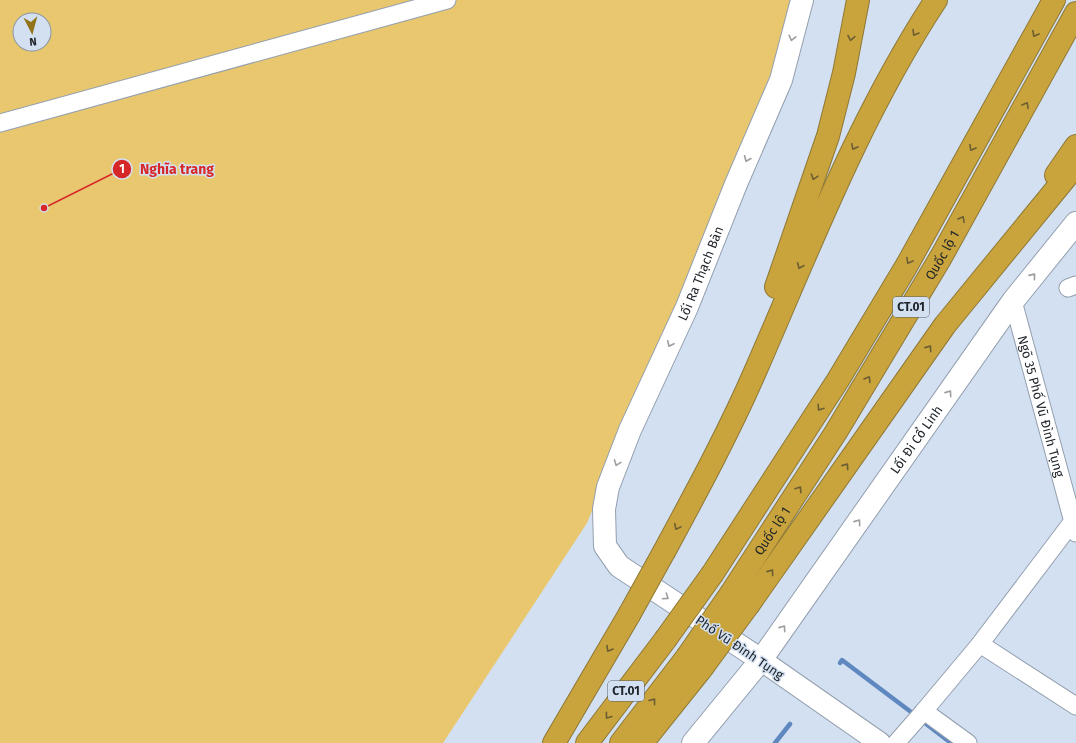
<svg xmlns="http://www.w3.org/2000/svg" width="1076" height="743" font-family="'Fira Sans',sans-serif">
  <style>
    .green { fill: #e8c76f; fill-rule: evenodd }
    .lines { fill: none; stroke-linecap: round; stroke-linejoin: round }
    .stream { stroke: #5e88bf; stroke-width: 4.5 }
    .minor-casing { stroke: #939faf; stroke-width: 19 }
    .tertiary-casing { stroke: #939faf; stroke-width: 23 }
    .secondary-casing { stroke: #939faf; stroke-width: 24 }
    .motorway-casing { stroke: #8e7836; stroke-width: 24 }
    .minor { stroke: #fff; stroke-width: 17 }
    .tertiary { stroke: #fff; stroke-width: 21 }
    .secondary { stroke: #fff; stroke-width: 22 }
    .motorway { stroke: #c9a43c; stroke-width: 22 }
    .motorway-bridge-casing { stroke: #8e7836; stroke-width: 24; stroke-linecap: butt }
    .motorway-bridge { stroke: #c9a43c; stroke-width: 22 }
    .oneway { stroke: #6c5e33 }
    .oneway2 { stroke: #9b9da0 }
    .labels { text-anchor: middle; stroke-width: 3; stroke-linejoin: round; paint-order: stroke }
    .shield { fill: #d3e0f1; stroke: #565d66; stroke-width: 1 }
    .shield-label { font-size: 12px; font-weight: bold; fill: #20252b }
    .street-label { font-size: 13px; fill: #20252b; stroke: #d3e0f1 }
    .leader { fill: none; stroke: #d62828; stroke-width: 1.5 }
    .callout-dot { fill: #d62828; stroke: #d3e0f1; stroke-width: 1.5 }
    .mark-label { font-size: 12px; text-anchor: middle; font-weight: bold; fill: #fff }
    .callout-label { font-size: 14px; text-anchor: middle; font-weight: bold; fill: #d62828; stroke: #d3e0f1; stroke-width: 3; stroke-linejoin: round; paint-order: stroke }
  </style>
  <rect width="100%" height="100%" fill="#d3e0f1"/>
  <path class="green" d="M0,0H795L771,73L587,523L443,743H0ZM20,20H44V44H20Z"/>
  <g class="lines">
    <g class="stream">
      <path d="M840,663L842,660L915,715"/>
      <path d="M921,720L951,743"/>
      <path d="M775,743L790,724"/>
    </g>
    <defs>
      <g id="minor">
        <path d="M0,123L447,0"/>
        <path d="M1068,288L1076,285"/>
        <path id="s1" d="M1013,301L1076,533"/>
        <path d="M980,644L1076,706"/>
        <path d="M896,743L924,711"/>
        <path d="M968,743L924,711L980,644L1073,521"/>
      </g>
      <path id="tertiary" d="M761,660L880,743"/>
      <g id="secondary">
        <path id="s2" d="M761,660L619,566L605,546L604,509L608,487L630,430L687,307L736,184L781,80L802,0"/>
        <path id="s3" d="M693,743L761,660L1013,301L1076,223"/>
      </g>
      <g id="motorway">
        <path d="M1056,175L1076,146"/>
        <path d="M776,287L828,136L844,73L858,0"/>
        <path d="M665,550C698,489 731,428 758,365C812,241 861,114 936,0"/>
        <path d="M713,573L838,380L907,265L1054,0"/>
        <path id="s4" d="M732,592L836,432L941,257L1076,13"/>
        <path d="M749,604L945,325L1076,165"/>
        <path d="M554,743L629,615"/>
        <path d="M587,743L665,640"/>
        <path d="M621,743L687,657"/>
        <path d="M642,743L702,668"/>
      </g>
    </defs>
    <use href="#minor" class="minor-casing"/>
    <use href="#tertiary" class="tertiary-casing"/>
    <use href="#secondary" class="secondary-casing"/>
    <use href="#motorway" class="motorway-casing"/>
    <use href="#minor" class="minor"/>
    <use href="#tertiary" class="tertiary"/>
    <use href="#secondary" class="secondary"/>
    <use href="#motorway" class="motorway"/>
    <defs>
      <g id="motorway-bridge">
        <path d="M629,615L665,550"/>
        <path d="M665,640L713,573"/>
        <path d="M687,657L732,592"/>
        <path d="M702,668L749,604"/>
      </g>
    </defs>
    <use href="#motorway-bridge" class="motorway-bridge-casing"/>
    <use href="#motorway-bridge" class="motorway-bridge"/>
  </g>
  <defs><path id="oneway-chevron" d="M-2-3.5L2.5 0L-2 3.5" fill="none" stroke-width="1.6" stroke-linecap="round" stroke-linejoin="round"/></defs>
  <g class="oneway">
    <use href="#oneway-chevron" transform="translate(915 33) rotate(121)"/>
    <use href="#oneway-chevron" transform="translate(1035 34) rotate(119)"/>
    <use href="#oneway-chevron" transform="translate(851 38) rotate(101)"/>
    <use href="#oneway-chevron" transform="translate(1026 105) rotate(-61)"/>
    <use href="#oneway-chevron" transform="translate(854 147) rotate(116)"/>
    <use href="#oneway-chevron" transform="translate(972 148) rotate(119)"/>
    <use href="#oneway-chevron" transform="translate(814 177) rotate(108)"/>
    <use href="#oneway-chevron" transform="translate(962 219) rotate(-61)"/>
    <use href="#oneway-chevron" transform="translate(909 261) rotate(119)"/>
    <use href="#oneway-chevron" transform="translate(800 266) rotate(113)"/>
    <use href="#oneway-chevron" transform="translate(929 348) rotate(-55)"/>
    <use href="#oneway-chevron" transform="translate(868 379) rotate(-59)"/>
    <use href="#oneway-chevron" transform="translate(820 408) rotate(123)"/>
    <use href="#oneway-chevron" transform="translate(846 466) rotate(-55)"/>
    <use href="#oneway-chevron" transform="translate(799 489) rotate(-57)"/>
    <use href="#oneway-chevron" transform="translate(677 527) rotate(118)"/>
    <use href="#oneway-chevron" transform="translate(771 572) rotate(-55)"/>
    <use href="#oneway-chevron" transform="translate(609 649) rotate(120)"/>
    <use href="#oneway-chevron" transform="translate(653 701) rotate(-52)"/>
    <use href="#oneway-chevron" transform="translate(608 716) rotate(127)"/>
  </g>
  <g class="oneway2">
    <use href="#oneway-chevron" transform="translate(792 38) rotate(104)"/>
    <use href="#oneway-chevron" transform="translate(747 159) rotate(113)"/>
    <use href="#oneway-chevron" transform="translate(1033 276) rotate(-51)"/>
    <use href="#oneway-chevron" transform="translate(670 344) rotate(115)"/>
    <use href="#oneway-chevron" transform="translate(949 393) rotate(-55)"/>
    <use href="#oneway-chevron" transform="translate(617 463) rotate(111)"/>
    <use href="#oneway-chevron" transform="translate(858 522) rotate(-55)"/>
    <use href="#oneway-chevron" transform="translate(666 597) rotate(34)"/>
    <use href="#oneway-chevron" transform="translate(783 628) rotate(-55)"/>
  </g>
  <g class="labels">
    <g class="shield">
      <rect x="893" y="297" width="36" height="20" rx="3"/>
      <rect x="608" y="681" width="36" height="20" rx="3"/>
    </g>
    <g class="shield-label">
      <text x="911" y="311">CT.01</text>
      <text x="626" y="695">CT.01</text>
    </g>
    <g class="street-label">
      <text dy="5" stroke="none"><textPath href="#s4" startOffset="397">Quốc lộ 1</textPath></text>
      <text dy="5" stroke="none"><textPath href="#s2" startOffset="487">Lối Ra Thạch Bàn</textPath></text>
      <text dy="5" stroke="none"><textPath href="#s1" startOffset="109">Ngõ 35 Phố Vũ Đình Tụng</textPath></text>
      <text dy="5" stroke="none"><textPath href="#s3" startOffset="377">Lối Đi Cổ Linh</textPath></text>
      <text dy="5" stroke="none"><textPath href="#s4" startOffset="73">Quốc lộ 1</textPath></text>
      <text transform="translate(740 647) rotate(34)" y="5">Phố Vũ Đình Tụng</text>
    </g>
  </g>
  <path class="leader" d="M44 208L122 169"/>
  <g class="callout-dot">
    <circle cx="44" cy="208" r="4"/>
    <circle cx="122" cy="169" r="10"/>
  </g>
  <g class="mark-label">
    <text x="122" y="173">1</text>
  </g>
  <g class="callout-label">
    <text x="177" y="174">Nghĩa trang</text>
  </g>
  <g transform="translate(32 32) rotate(174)"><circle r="19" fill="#d3e0f1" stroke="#8b95a2"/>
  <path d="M0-3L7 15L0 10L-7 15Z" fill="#92741b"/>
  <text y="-6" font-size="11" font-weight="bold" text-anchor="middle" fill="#20252b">N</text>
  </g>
</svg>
